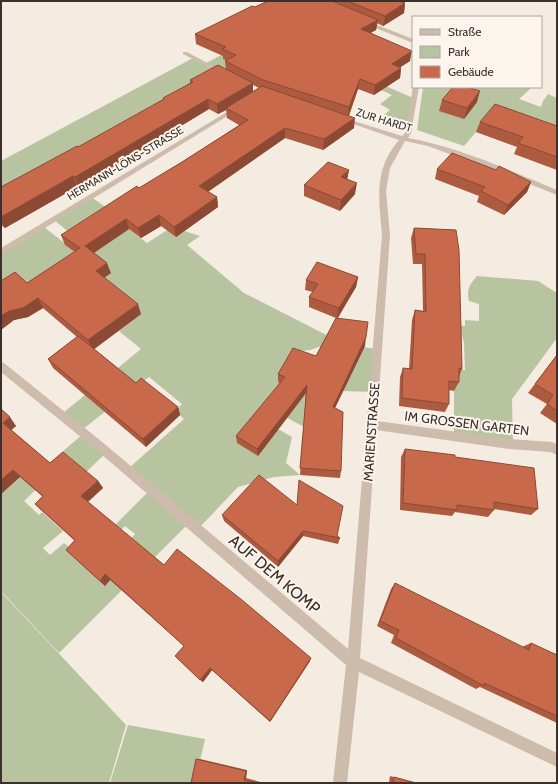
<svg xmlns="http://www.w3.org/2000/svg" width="558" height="784" font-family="Cabin,sans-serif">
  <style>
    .green { fill: #b8c4a0 }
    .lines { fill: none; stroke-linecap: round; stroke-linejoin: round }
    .minor { fill: #cdbbac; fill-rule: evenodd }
    .wall { fill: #ac5a40; fill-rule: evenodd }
    .shaded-wall { fill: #8c4a34 }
    .building { fill: #c8694b; stroke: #8c4a34 }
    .labels { text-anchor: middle; stroke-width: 4; stroke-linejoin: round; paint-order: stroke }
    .far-street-label { font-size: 11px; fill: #3b302b; stroke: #fbf5ee }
    .street-label { font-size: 13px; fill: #3b302b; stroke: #fbf5ee }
    .near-street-label { font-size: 16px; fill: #3b302b; stroke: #fbf5ee }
  </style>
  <rect width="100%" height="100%" fill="#f4ebe1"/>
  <g class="green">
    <path d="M242,44L372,80L413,98L409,124L380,118L390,110L380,104L392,95L381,90L376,93L365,88L224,59L239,66L226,74L206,63Z"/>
    <path d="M193,58L216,70L171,101L1,200V161Z"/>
    <path d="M423,87H527L531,88L519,99L541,107L543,101L548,94L557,98V139L476,132L464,146L417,130Z"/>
    <path d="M91,197L116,214L120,222L147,243L172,227L200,236L187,245L244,293L344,344L376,349L373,392L343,391L325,345L310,350L301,351L324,399L306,428L267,407L258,456L278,429L292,437L286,463L300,475L274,477L238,487L199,528L129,468L184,419L175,411L182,404L149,377L83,429L63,413L141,349L119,331L141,313L101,280L110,273L1,294V254L44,227L85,259L108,243L76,238L54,220Z"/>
    <path d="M477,276L538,281L557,293V338L512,399L513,443L454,436V377L458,369L465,370L464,343L462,335L445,333L435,323L465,326V320L479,321V304L469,301C466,290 470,284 477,276Z"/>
    <path d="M83,434L106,453L85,473L68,459L24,501L39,515L42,512L63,531L43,548L50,555L64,543L76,552L130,540L135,534L125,526L120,531L114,526L150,490L189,523L59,653L1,591V494L27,471L33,477Z"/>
    <path d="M1,592L126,725L109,783H1Z"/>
    <path d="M128,725L205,739L199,765L191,783H110Z"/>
  </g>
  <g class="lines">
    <g class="minor">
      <path d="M363,21H367L413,39V43L363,23Z"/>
      <path d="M183,52H187L228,74L223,75L183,54Z"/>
      <path d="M413,87H419L411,133L408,138C458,147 510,170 557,190V195L517,179L428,146L405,141L390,168L386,191L390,235L377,421L509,439L552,442L557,444V455L550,452L509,449L376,430L360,658L557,753V767L359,672L347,783H333L346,665L93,447L1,372V362L4,363L101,441L348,649L382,235C379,199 373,170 399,140L339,119L344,118L402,136L405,133Z"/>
      <path d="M237,106L239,107V109L1,255V248Z"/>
    </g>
  </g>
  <g class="wall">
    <path d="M268,1H404L403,3H405L404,13L383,26L377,23L376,30L370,33L410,61L400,67L401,68L400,78L374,95L358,89L349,116L354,128L323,150L285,138L208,192L217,197L218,207L176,237L161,226L141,238L129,229L94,253L111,273L104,278L141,314L94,349L136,383L178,407L180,415L146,447L53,368L48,359L77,337L43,308L28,317L14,320L2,329L1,328V281L27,283L75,252L65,245L61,235L182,162L239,125L227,118L226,110L218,114L209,109L78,188L77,187L5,228L1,225V187L78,147L163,100V98L190,83V80L226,69L225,61L226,60L223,59V56L196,44L195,34ZM253,85L259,88L253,92Z"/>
    <path d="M442,100L477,102L464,119L439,111Z"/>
    <path d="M480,122L557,126V170L514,154L517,147L476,132Z"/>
    <path d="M437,169L496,170L531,182L527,192L504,215L477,202L479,196L435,179Z"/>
    <path d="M349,170L347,179L355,194L340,211L304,196V185Z"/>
    <path d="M414,228L456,230L462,369L459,377V382L454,391L449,390V404L445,412L399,406L400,377L403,368L409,369L412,320L415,310L423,311L422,264H413L411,238Z"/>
    <path d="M358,277L356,287L338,318L365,346L335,408L341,471L340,478L300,475L306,393L258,456L237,443L236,436L280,383L278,382V374L316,356L336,318L309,307V297L313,292L305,290L306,280Z"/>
    <path d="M557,355V424L540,413L547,404L528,393Z"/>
    <path d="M1,408L4,412L16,426L11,430L50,463L98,481L103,488L88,502L164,565L310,661L270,722L212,670L203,682L175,656L184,646L110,580L105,586L66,550L75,541L42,511L35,504L43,497L20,477L1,494Z"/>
    <path d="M405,449L538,509L531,515L494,509V510L488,517L455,512L452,516L400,510L401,457Z"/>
    <path d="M222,515L337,536L340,538L338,544L303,536L278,567L224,521Z"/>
    <path d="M395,583L522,647L531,643L557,655V723L480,687L476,689L391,643L394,635L377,626L391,589Z"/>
    <path d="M196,759H200L247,770L246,778L264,783H191Z"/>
    <path d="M390,776L394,777L416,783H389Z"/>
  </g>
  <g class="shaded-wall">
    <path d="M396,1H404L403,5L405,3L404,13L383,26L385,16Z"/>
    <path d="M378,20L376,30L360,39L361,29Z"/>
    <path d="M412,51L410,61L390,74L392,64Z"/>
    <path d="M401,68L400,78L374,95L375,85Z"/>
    <path d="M360,79L358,89L348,117L349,107Z"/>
    <path d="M253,83V93L226,108V110L218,114L217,104Z"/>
    <path d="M480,91L477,102L464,119L467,108Z"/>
    <path d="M208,99L209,109L78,188L75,177Z"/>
    <path d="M355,118L354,128L323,150L324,139Z"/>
    <path d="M285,128V138L200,197L199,186Z"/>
    <path d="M349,170L347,180L341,177Z"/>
    <path d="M73,176L77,187L5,228L1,220V217Z"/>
    <path d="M531,182L527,192L504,215L508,205Z"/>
    <path d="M357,183L355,194L340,211L341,200Z"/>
    <path d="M217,197L218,207L176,237L174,227Z"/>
    <path d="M159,215L161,226L141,238L138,228Z"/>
    <path d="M126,219L129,229L89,256L85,246Z"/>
    <path d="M107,263L111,273L99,281L96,271Z"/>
    <path d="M358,277L356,287L337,318L339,308Z"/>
    <path d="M38,298L43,308L28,317L14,320L2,329L1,327V316L9,311Z"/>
    <path d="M138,304L141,314L93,350L88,340Z"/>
    <path d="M366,337L365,346L332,414L333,407Z"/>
    <path d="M307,385L306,393L258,456L257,449Z"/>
    <path d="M178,407L180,415L146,447L143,439Z"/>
    <path d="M10,417L16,426L10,431L3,423Z"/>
    <path d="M13,470L20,477L1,494V480Z"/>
    <path d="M98,481L103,488L86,503L81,496Z"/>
    <path d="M303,531V536L278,567V561Z"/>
    <path d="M105,574L110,580L105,586L100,581Z"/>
    <path d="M311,658L310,661L270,722V721Z"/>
    <path d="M210,668L212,670L203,682L200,680Z"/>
    <path d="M247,770L246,778L244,780L246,771Z"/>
  </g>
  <g class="building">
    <path d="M268,1H332L378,20L361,29L412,51L392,64L401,68L375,85L360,79L349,107L263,80L225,61L236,55L222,49L226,47L195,34L252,6L255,7Z"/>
    <path d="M347,1H399L405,3L385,16Z"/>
    <path d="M218,65L253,83L217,104L208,99L75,177L73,176L1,217V187L77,146L78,147L164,99L163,98L193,82L190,80Z"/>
    <path d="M262,86L355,118L324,139L285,128L199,186L217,197L174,227L159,215L138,228L126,219L85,246L107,263L96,271L138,304L88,340L38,298L23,308L9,311L1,316V281L15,272L27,283L80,248L61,235L137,186L139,188L182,162L248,120L226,108Z"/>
    <path d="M453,87H467L480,91L467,108L442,100Z"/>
    <path d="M495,104L557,126V157L518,143L523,137L480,122Z"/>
    <path d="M452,153L496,170L499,166L531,182L508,205L481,191L485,187L437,169Z"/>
    <path d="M328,162L349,170L341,177L357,183L341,200L304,185Z"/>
    <path d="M414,228L456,230L459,250L462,369L459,368V382L449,381V404L402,398L403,368L412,369L415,310L426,312L425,254H416Z"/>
    <path d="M317,262L358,277L339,308L309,297L318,284L306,280Z"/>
    <path d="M336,318L368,322L366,337L333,407L343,412L341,471L300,468L307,385L257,449L236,436L285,377L278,374L293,348L316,356Z"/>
    <path d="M78,336L136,383L141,378L178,407L143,439L48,359Z"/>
    <path d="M557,355V411L547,404L553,395L535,384Z"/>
    <path d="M1,409L10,417L3,423L50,463L63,452L98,481L81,496L164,565L177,549L242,600L311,658L270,721L210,668L200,680L175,656L184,646L105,574L100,581L66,550L75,540L35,504L43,496L13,470L1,480Z"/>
    <path d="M405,449L455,455V457L534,468L538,509L494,502V510L457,505V510L403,503Z"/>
    <path d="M259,475L297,505L299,480L343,506L337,536L340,538L303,531L278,561L222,515Z"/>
    <path d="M395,583L529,650L531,643L557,655V716L484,683V686L396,638L399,630L380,621Z"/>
    <path d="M196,759L246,771L244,780L258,783H191Z"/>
    <path d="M394,777L416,783H393Z"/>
  </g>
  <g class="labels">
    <g class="far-street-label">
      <text transform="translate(384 120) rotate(17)" y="4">ZUR HARDT</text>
      <text transform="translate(125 163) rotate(-31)" y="4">HERMANN-LÖNS-STRASSE</text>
    </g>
    <g class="street-label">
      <text transform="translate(467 423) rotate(7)" y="5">IM GROSSEN GARTEN</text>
      <text transform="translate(371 432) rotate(-86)" y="5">MARIENSTRASSE</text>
    </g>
    <g class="near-street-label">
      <text transform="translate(275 574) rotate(40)" y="6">AUF DEM KOMP</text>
    </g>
  </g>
  <rect width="558" height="784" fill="none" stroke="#3b302b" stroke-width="4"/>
  <rect x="412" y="16" width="130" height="72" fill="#fbf5ee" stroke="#aea6a0"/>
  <rect x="420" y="29" width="20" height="6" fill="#cdbbac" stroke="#aea6a0"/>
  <text x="448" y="36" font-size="12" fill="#3b302b">Straße</text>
  <rect x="420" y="46" width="20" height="12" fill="#b8c4a0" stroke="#aea6a0"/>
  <text x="448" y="56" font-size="12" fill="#3b302b">Park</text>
  <rect x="420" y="66" width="20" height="12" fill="#c8694b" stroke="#aea6a0"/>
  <text x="448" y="76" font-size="12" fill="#3b302b">Gebäude</text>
</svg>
